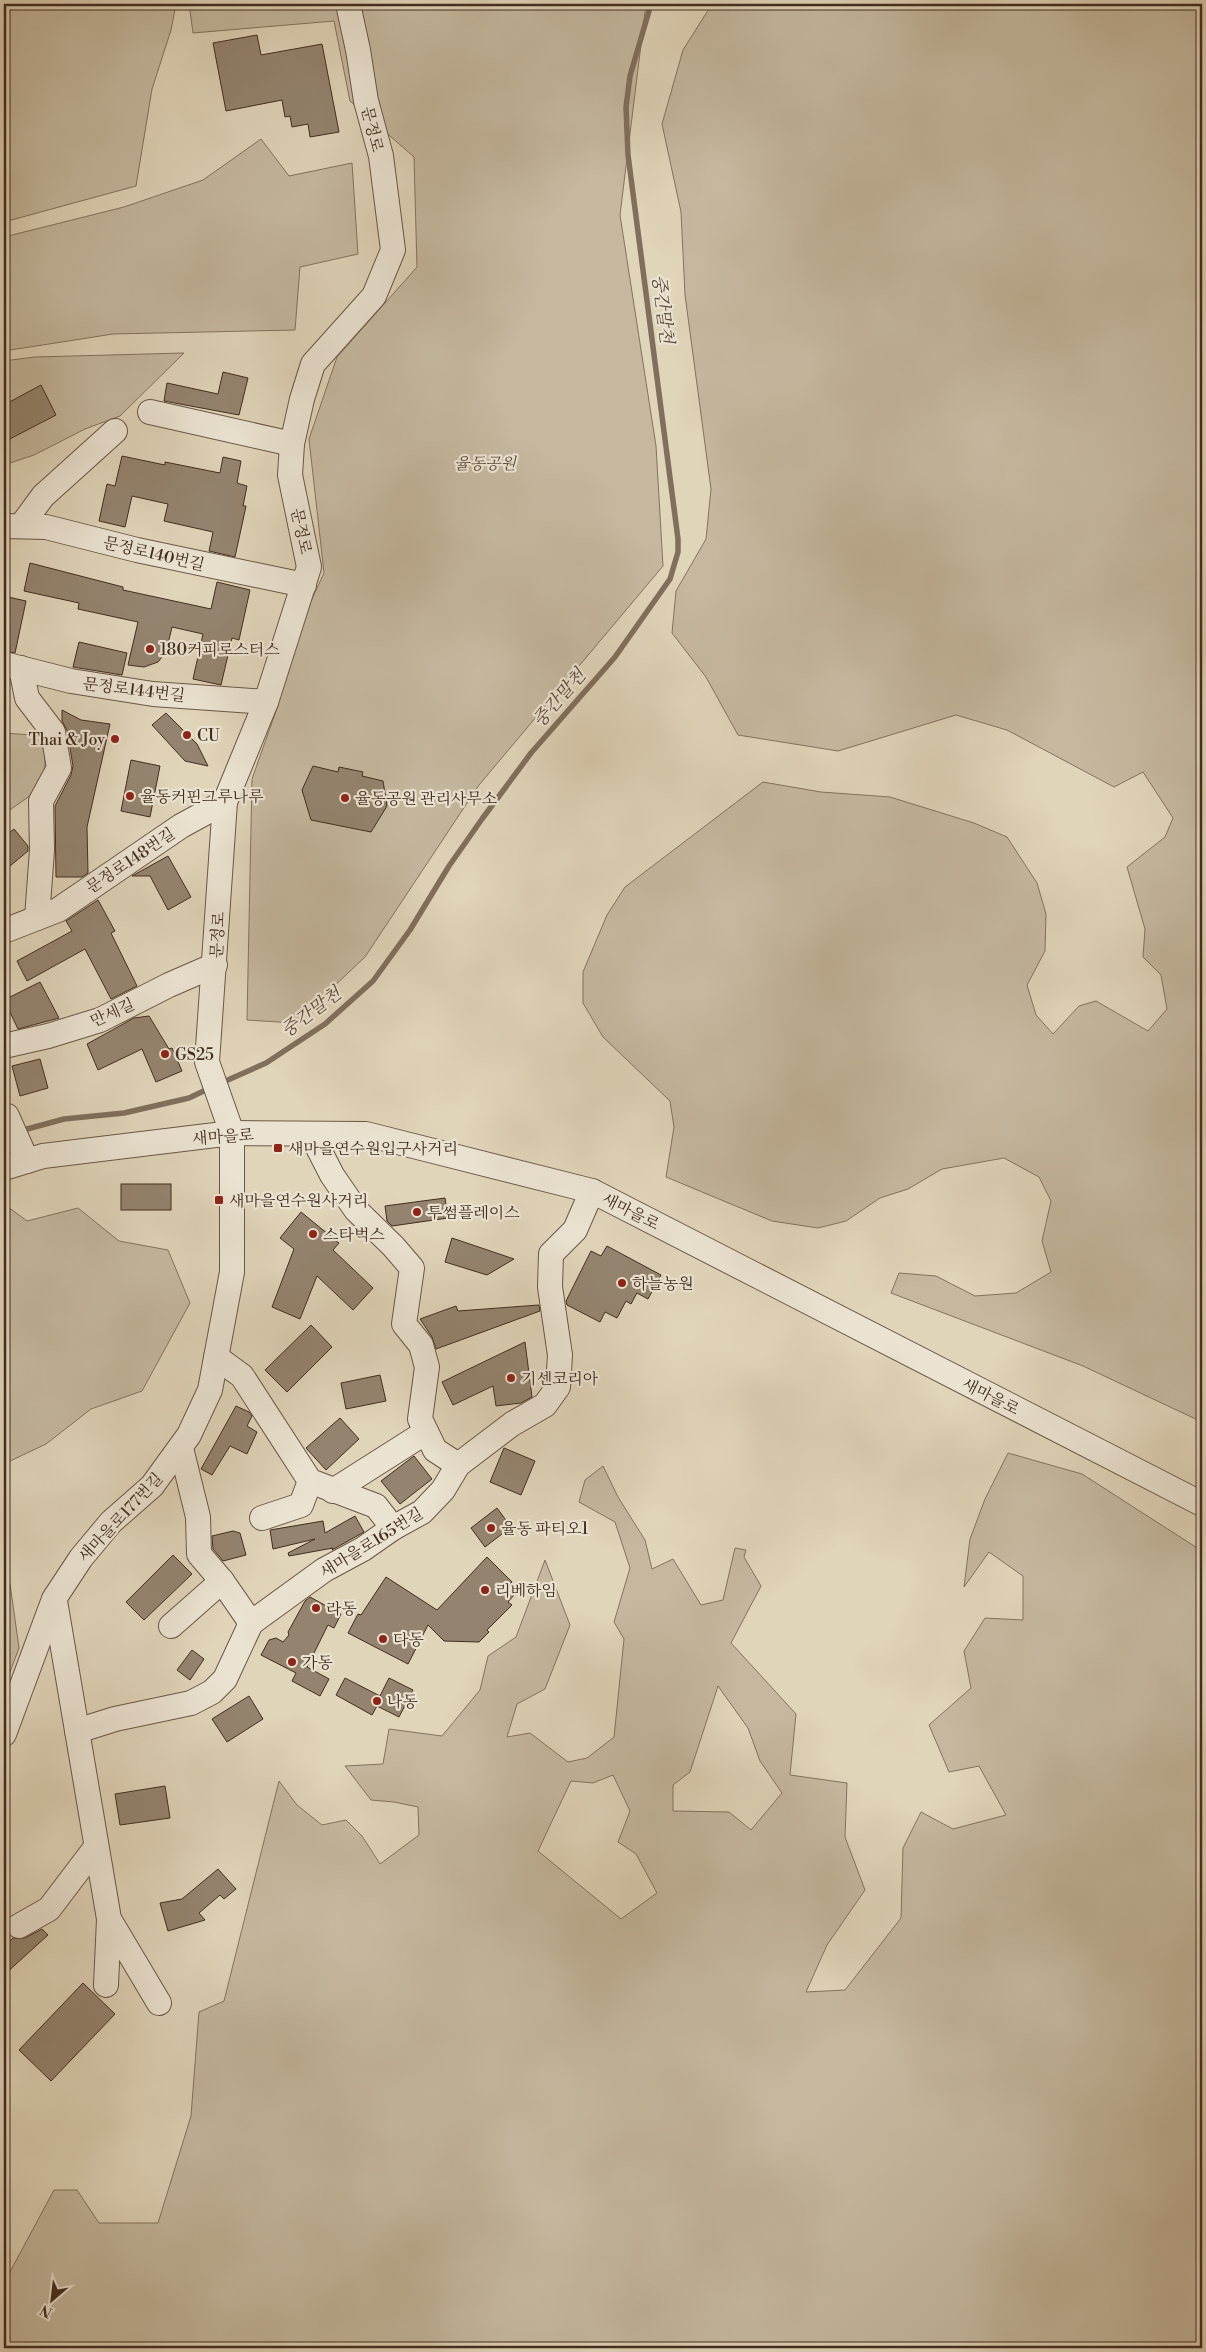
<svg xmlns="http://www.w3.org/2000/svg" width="1206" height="2352" font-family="'Libre Bodoni','Noto Serif KR',serif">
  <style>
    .green { fill: #c5b89f; stroke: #84725f; fill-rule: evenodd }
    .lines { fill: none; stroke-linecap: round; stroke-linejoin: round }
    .stream { stroke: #806f5c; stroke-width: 5.5 }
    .building { fill: #94846f; stroke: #422d1f }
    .minor-casing { stroke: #6a5746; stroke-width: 26 }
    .minor { stroke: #ebe3d2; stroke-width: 24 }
    .poi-dot { fill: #8f2418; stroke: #ebe3d2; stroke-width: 2 }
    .labels { text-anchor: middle; stroke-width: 4.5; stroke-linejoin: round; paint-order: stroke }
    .street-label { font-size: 16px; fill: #422d1f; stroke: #ebe3d2 }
    .park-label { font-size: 16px; font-style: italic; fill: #5c4939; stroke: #ebe3d2 }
    .poi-label { font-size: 16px; fill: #422d1f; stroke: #ebe3d2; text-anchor: start }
    .water-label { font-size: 18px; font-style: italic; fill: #5c4838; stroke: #ebe3d2 }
  </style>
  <rect width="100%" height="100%" fill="#e0d4b9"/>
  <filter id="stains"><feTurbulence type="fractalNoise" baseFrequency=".004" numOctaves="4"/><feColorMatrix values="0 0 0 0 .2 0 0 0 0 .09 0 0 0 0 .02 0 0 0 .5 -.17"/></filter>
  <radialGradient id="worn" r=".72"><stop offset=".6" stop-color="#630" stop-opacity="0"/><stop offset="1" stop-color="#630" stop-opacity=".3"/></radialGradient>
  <g class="green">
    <path d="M4,4H176L171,30L152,89L136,186L4,222Z"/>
    <path d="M189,4H646L620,215L656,446L663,566L479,785L365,957L295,1023L247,1020L252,779L276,711L285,657L324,573L309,439L337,357L417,267L414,157L350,101L334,21L193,33Z"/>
    <path d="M712,4H1202V1422L1083,1366L891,1293L899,1273L936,1276L975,1296L1016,1293L1051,1272L1042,1241L1051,1201L1039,1177L1004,1158L942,1169L908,1189L880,1198L846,1221L818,1228L772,1221L666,1177L674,1127L670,1101L603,1037L583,1003V972L607,915L625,887L763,782L821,792L890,797L974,823L1007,837L1037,883L1046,914L1045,951L1027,985L1036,1015L1053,1034L1079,1006L1096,1001L1148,1031L1167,1009L1161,975L1143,957L1145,929L1127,867L1165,837L1173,818L1143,772L1114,787L1007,730L956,715L838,751L738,735L706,677L672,633L676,591L706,539L711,489L685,295L681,212L662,124L683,50Z"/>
    <path d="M261,139L289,176L352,163L358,254L300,267L295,330L113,334L4,351V237L124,207L203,180Z"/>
    <path d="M184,353L120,416L85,429L34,455L4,465V361L35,357Z"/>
    <path d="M4,733L45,736V769L31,795L4,814Z"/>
    <path d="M4,1204L27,1221L78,1208L119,1241L168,1250L190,1303L142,1391L91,1409L46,1444L8,1462L4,1519Z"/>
    <path d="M1008,1453L1082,1474L1202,1551V2348H4V2283L54,2190H77L99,2223H158L191,2116L199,2012L224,2001L279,1781L297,1805L322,1825L346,1820L362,1836L380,1864L419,1835L418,1807L394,1802L371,1800L345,1766L383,1764L389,1729L442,1736L480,1690L488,1656L516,1637L545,1560L570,1625L545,1689L517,1704L507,1737L530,1733L568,1762L587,1758L614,1737L624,1639L614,1622L630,1568L615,1522L579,1502L585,1480L603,1466L618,1497L645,1540L652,1569L673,1559L701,1605L723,1600L735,1548L746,1550L744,1557L761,1586L731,1643L796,1714L790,1775L847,1783L845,1837L865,1890L827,1945L806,1992L845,1990L901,1918L903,1848L921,1812L953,1829L1006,1815L979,1766L949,1772L929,1725L971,1688L964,1651L985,1618L1023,1620V1576L989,1552L964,1587L970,1539L985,1499ZM718,1686L748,1728L760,1761L782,1793L751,1830L729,1812L673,1811V1785L690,1772ZM613,1775L630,1811L618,1842L636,1854L657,1893L621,1919L538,1851L571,1781L593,1783Z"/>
    <path d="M4,1541L19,1648L4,1688Z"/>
  </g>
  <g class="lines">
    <g class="stream">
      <path d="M221,1083L266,1063L325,1024L373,981L410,930L449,866L482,819L531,753L615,657L670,579L678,552V539L628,155L626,107L630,76L651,4"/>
      <path d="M20,1131L64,1119L124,1113L189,1098L210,1088"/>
    </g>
  </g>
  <g class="building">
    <path d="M257,35L261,55L322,44L339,132L310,137L308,124L292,127L290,116L285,117L282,100L226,111L213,43Z"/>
    <path d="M223,372L248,378L239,415L164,401L167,383L218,394Z"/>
    <path d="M41,385L56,415L4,442V405Z"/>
    <path d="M122,456L165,465V462L220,473L223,457L241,461L237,483L247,486L243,506H246L235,557L209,551L213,532L164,521L168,504L132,496L125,527L99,521L107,484L115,486Z"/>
    <path d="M30,563L123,587V590L211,609L217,582L250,590L239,640L232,638L221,685L193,679L203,634L172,627L166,652L158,662L144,667L128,665L138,622L78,609L79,603L24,591Z"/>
    <path d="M4,596L26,601L15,653L4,651Z"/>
    <path d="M79,642L127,653L122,675L73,667Z"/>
    <path d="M62,710L81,720L110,724L87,827L88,873L82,877H56L55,806L71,775L73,766L67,730L62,721Z"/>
    <path d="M166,713L197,744L208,766L185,761L152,725Z"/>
    <path d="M131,760L160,766L150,817L121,811Z"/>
    <path d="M313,766L338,772L339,767L363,772L362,776L383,781L387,806L371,832L311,820L302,790Z"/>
    <path d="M14,829L28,846V851L4,871V837Z"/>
    <path d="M168,856L191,897L168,910L150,876H132Z"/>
    <path d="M98,900L115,931L111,933L137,986L111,999L85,949L27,981L17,961L72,931L66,921Z"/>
    <path d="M40,982L59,1018L18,1029L4,1000Z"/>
    <path d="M149,1016L169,1049L172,1048L182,1071L156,1082L142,1049L98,1070L87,1044L134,1018Z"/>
    <path d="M40,1059L48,1088L20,1096L12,1066Z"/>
    <rect x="121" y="1184" width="50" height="26"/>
    <path d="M445,1198L448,1218L392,1226L387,1221L385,1206Z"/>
    <path d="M301,1212L339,1243L333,1250L373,1288L353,1310L317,1276L300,1319L272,1307L294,1249L280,1238Z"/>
    <path d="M452,1238L514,1259L487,1275L445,1262Z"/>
    <path d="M607,1246L661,1275L648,1299L637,1293L631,1304L626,1301L617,1318L605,1312L600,1322L567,1305L566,1301L591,1251L601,1256Z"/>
    <path d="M539,1305L540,1311L436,1349L432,1337L420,1319L456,1306L458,1311Z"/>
    <path d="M311,1325L332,1347L287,1392L265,1370Z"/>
    <path d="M525,1342L532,1397L521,1403L496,1406L493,1386L453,1405L442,1382Z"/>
    <path d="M380,1375L386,1401L346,1409L341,1383Z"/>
    <path d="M236,1406L249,1412L252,1416L247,1426L257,1432L247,1454L230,1446L212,1475L201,1469Z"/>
    <path d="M340,1418L359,1439L326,1470L306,1448Z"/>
    <path d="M504,1448L535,1461L521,1495L490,1482Z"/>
    <path d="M414,1456L432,1479L400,1504L381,1481Z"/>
    <path d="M497,1508L511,1527L485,1547L471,1528Z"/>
    <path d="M355,1516L364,1532L332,1550L333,1548L289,1556L288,1553L315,1539L273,1549L270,1530L323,1521L325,1533Z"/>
    <path d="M233,1531L240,1533L246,1555L223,1561L213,1549L212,1536Z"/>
    <path d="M173,1555L192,1574L144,1620L126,1602Z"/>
    <path d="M487,1557L512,1582L507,1588L514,1595L508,1602L512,1605L487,1630L489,1632L479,1642L444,1641L428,1625L408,1664L348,1633L358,1614L361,1615L386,1577L437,1610Z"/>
    <path d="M310,1597L341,1614L334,1628L328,1625L307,1667L329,1679L320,1696L292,1681L296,1673L261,1655L269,1640L276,1638L283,1642L289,1635L288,1632L305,1601Z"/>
    <path d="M192,1650L204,1659L190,1680L177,1670Z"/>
    <path d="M345,1678L380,1696L389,1678L413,1690L399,1717L377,1706L372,1715L336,1695Z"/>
    <path d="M249,1696L263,1719L227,1742L212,1719Z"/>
    <path d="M165,1786L170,1818L120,1825L115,1794Z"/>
    <path d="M218,1869L236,1889L224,1899L220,1895L199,1913L205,1920L168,1931L160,1903L182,1899Z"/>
    <path d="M42,1929L48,1935L4,1975V1947L13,1938H25Z"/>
    <path d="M83,1983L115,2014L51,2081L19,2050Z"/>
  </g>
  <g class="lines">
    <defs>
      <g id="minor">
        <path d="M150,412L292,444"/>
        <path d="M4,526L46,527L137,550L304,585"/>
        <path d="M21,526L43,496L115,431"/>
        <path d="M4,664L71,681L153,694L266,702"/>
        <path d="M21,668L27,698L53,732L59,768L41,801L42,850L37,918"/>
        <path d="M4,931L58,910L181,826L225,802"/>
        <path d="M4,1046L48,1036L100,1020L169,985L215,965"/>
        <path d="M4,1116H7L27,1161"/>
        <path d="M311,1134L332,1175L356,1210L393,1246L412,1268L404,1324L421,1345L427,1367L420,1419L435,1450L458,1465"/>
        <path d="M4,1168L43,1156L232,1133L366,1134L592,1191L1202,1504"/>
        <path d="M216,1357L242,1376L310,1481L376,1506L393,1528"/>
        <path d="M181,1448L198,1517L199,1554L222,1581L251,1623"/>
        <path d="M333,1491L426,1432"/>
        <path d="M262,1518L301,1505L310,1481"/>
        <path d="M55,1601L109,1919L159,2003"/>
        <path d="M171,1626L222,1581"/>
        <path d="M77,1731L115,1719L191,1703L212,1692L225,1679L251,1623L324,1570L363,1549L393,1528L422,1512L443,1490L458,1465L512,1424L545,1405L558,1387L560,1355L550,1287L551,1254L575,1230L592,1191"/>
        <path d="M4,1734L54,1599L81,1558L111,1522L152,1486L189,1435L210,1390L232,1272V1133L207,1062L225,802L266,702L309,567L290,475L292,444L302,399L313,364L374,296L393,250L381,156L366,101L358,50L348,4"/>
        <path d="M19,1926L49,1909L96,1847"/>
        <path d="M106,1985L109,1919"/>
      </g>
    </defs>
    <use href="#minor" class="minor-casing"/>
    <use href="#minor" class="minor"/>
  </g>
  <g class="poi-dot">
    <circle cx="150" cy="649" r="5"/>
    <circle cx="187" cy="735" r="5"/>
    <circle cx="115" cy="739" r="5"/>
    <circle cx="130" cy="796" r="5"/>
    <circle cx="345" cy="798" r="5"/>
    <circle cx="165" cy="1054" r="5"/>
    <rect x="273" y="1143" width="10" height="10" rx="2.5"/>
    <rect x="214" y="1195" width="10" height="10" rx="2.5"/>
    <circle cx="417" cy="1212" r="5"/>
    <circle cx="313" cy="1234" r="5"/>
    <circle cx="622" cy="1283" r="5"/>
    <circle cx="511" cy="1378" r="5"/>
    <circle cx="491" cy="1528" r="5"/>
    <circle cx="485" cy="1590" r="5"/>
    <circle cx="316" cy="1608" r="5"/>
    <circle cx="383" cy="1639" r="5"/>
    <circle cx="292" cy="1662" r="5"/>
    <circle cx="377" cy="1701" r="5"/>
  </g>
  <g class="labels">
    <g class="street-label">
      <text transform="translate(373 129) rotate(76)" y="6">문정로</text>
      <text transform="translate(302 531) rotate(78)" y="6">문정로</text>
      <text transform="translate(154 553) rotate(13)" y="6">문정로140번길</text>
      <text transform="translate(134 689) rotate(7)" y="6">문정로144번길</text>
      <text transform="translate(130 860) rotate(-34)" y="6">문정로148번길</text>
      <text transform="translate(217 935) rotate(-87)" y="6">문정로</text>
      <text transform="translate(112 1012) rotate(-24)" y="6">만세길</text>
      <text transform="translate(223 1136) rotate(-4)" y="6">새마을로</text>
      <text transform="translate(631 1211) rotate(27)" y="6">새마을로</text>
      <text transform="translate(991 1396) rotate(27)" y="6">새마을로</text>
      <text transform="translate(120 1517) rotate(-47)" y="6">새마을로177번길</text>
      <text transform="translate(371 1542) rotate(-32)" y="6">새마을로165번길</text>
    </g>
    <g class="park-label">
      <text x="485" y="469">율동공원</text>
    </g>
    <g class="poi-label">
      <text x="160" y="655">180커피로스터스</text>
      <text x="197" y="741">CU</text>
      <text x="105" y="745" text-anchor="end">Thai &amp; Joy</text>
      <text x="140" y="802">율동커핀그루나루</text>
      <text x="355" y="804">율동공원 관리사무소</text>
      <text x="175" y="1060">GS25</text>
      <text x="288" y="1154">새마을연수원입구사거리</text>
      <text x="229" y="1206">새마을연수원사거리</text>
      <text x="427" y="1218">투썸플레이스</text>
      <text x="323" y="1240">스타벅스</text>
      <text x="632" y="1289">하늘농원</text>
      <text x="521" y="1384">기센코리아</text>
      <text x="501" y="1534">율동 파티오1</text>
      <text x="495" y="1596">리베하임</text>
      <text x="326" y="1614">라동</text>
      <text x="393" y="1645">다동</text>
      <text x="302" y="1668">가동</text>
      <text x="387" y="1707">나동</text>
    </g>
    <g class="water-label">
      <text transform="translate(663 309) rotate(83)" y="6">중간말천</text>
      <text transform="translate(559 698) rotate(-49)" y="6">중간말천</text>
      <text transform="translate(311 1012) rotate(-37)" y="6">중간말천</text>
    </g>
  </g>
  <rect width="1206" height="2352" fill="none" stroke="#e0d4b9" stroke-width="20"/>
  <rect x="5" y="5" width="1196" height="2342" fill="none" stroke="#422d1f" stroke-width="2.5"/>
  <rect x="10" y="10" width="1186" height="2332" fill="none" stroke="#422d1f"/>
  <g transform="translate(52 2300) rotate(208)" stroke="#ebe3d2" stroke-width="4" paint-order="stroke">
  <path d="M0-4L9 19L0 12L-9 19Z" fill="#422d1f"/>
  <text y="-8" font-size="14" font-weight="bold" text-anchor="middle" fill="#422d1f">N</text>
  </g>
  <rect width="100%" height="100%" filter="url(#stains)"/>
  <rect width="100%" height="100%" fill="url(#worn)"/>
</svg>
